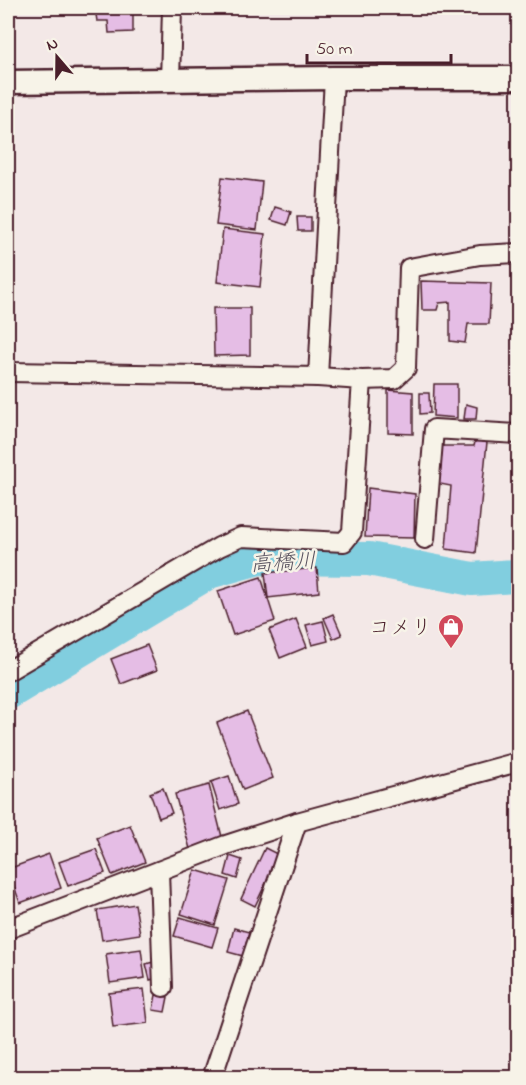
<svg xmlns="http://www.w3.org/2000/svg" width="526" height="1085" font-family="'Indie Flower','Klee One',sans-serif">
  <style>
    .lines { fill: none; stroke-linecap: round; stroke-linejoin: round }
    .river { stroke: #81cedf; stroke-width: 34 }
    .building { fill: #e5bde5; stroke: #4a1f2b; stroke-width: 1.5 }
    .minor-casing { stroke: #4a1f2b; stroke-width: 22 }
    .tertiary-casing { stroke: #4a1f2b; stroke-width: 27 }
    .minor { stroke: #f7f3e8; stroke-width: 18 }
    .tertiary { stroke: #f7f3e8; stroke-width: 22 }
    .labels { text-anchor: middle; stroke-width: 5; stroke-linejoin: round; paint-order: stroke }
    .poi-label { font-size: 21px; fill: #4a1f2b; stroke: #f7f3e8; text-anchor: end }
    .water-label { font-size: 22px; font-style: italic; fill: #5a5461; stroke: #f7f3e8 }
  </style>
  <rect width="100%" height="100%" fill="#f3e8e7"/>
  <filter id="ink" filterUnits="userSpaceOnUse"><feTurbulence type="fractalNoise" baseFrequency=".0167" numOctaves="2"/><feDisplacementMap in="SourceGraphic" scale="12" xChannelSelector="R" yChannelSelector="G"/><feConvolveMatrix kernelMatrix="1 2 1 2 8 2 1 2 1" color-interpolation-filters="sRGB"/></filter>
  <g filter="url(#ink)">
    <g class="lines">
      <path class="river" d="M8,693L209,572L259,558L369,559L472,579L515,576L518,574"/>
    </g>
    <g class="building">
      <path d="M95,8H133V32L109,33L108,21H97Z"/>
      <path d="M222,177L262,182L257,230L216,225Z"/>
      <path d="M275,207L291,212L287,225L271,220Z"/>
      <path d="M297,217H311V231H298Z"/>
      <path d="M223,229L265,234L260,287L217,282Z"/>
      <path d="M516,262H518V296H515Z"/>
      <path d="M421,281L491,283L489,324H468L465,343L450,341V302L439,303L437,310H422Z"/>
      <path d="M213,308H250V355L214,356Z"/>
      <path d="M434,384H457V418L433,416Z"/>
      <path d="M388,390L413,392V434L388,433Z"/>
      <path d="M420,393H429L430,413L420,414Z"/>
      <path d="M466,404L477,407L476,419H464Z"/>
      <path d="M476,438L487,442L476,553L446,549L451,486L435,483L440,446H474Z"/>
      <path d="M368,488L415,494L414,538L365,537Z"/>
      <path d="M317,568L319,592L268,598L265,573Z"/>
      <path d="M261,577L275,621L233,635L218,591Z"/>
      <path d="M333,614L342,635L333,639L324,618Z"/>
      <path d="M296,619L307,647L280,658L269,630Z"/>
      <path d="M323,621L328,641L312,645L306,625Z"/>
      <path d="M147,645L157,670L121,684L111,659Z"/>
      <path d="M247,711L273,778L243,790L217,723Z"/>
      <path d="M229,776L238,804L220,810L211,782Z"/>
      <path d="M209,785L223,841L190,849L175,794Z"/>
      <path d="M163,788L172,813L159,818L150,793Z"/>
      <path d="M130,825L145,862L112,875L97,838Z"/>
      <path d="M265,848L279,855L255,906L241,899Z"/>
      <path d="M96,849L105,873L68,886L59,862Z"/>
      <path d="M49,854L61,888L20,903L8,869Z"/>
      <path d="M230,856L242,860L237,879L225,875Z"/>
      <path d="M195,870L229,880L215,925L181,914Z"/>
      <path d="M135,904L140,934L102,940L97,910Z"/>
      <path d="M180,917L218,928L212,947L174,936Z"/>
      <path d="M234,928L249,932L243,956L228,952Z"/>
      <path d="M141,949L145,978L110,983L106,954Z"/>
      <path d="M153,962L157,978L150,980L146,964Z"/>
      <path d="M144,989L148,1023L113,1027L109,993Z"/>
      <path d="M156,995L168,997L165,1012L153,1010Z"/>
    </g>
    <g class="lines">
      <defs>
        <g id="minor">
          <path d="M170,81L172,8"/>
          <path d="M8,372L318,377L334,78"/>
          <path d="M362,380L394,379L406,368L409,268L480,255L518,253"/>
          <path d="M425,539L434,429L518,434"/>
          <path d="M8,671L219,547L241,537L344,542L352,532L362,380L318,377"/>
          <path d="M159,871L163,987"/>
          <path d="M8,929L226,845L297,822L518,762"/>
          <path d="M212,1078L297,822"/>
        </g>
        <path id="tertiary" d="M8,82L334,78H518"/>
      </defs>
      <use href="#minor" class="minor-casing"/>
      <use href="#tertiary" class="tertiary-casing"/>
      <use href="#minor" class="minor"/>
      <use href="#tertiary" class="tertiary"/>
    </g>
  </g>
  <defs>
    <symbol id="shop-pin" viewBox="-11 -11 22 30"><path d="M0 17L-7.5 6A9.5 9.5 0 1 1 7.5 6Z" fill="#d1495b" stroke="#f7f3e8"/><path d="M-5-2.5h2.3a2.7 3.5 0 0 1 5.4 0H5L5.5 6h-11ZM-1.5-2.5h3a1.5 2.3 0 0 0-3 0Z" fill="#fff"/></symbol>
  </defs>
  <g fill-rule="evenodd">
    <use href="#shop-pin" x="436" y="612" width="30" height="40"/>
  </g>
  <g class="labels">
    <g class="poi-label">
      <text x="432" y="634">コメリ</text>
    </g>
    <g class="water-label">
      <text transform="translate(283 561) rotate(-3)" y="8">高橋川</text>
    </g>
  </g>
  <rect width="526" height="1085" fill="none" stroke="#f7f3e8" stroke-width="30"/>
  <rect x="15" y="15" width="496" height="1055" fill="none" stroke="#4a1f2b" stroke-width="2" filter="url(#ink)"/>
  <g transform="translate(57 57) rotate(340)" stroke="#f7f3e8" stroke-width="4.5" paint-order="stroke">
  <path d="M0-4.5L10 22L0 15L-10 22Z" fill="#4a1f2b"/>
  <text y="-9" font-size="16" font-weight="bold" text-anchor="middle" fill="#4a1f2b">N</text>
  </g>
  <path d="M307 54v9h144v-9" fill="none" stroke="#4a1f2b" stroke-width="3"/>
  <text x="316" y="54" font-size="18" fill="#4a1f2b" stroke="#f7f3e8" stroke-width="4.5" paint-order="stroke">50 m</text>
</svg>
